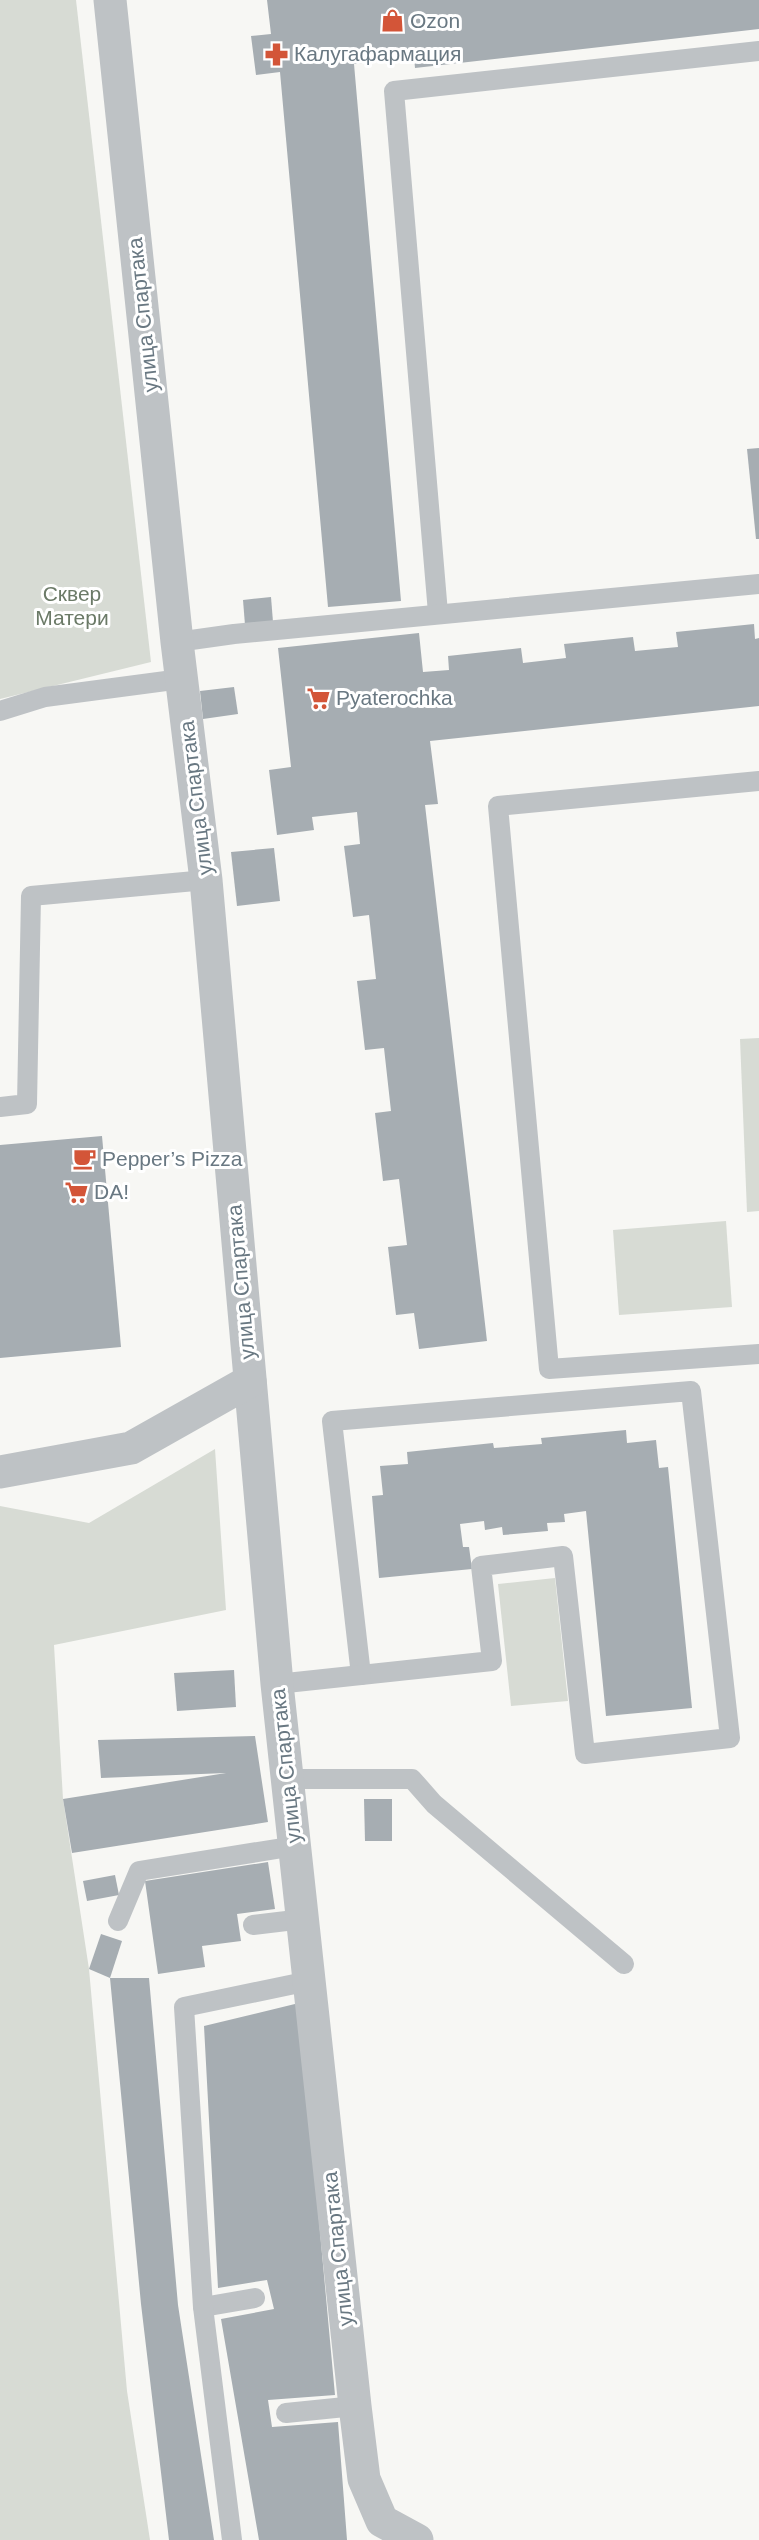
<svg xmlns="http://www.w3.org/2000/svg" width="759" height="2540" font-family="Arial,sans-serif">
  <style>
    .green { fill: #d7dbd4 }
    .building { fill: #a6adb2 }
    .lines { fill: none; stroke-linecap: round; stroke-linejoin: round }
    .lane { stroke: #bec2c5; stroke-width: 20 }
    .street { stroke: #bec2c5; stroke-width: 33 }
    .labels { text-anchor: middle; stroke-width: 6; stroke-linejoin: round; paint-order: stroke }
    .poi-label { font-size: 21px; fill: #697882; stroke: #fff; text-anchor: start }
    .street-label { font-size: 21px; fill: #697882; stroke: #fff }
    .park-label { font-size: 21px; fill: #6b7a67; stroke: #fff }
  </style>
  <rect width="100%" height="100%" fill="#f7f7f4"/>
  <g class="green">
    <path d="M0,0H76L151,662L0,699Z"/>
    <path d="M759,1038V1211L747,1212L740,1039Z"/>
    <path d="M726,1221L732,1307L619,1315L613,1230Z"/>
    <path d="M215,1449L226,1610L54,1645L63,1799L89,1969L127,2391L150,2540H0V1506L89,1523Z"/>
    <path d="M555,1578L568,1701L511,1706L498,1584Z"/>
  </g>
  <g class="building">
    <path d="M267,0H759V29L415,68L414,57L354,64L401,601L328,607L280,72L256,75L251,36L271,34Z"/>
    <path d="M759,448V539H756L747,449Z"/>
    <path d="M271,597L273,622L245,625L243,600Z"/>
    <path d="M754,624L755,639L759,638V706L430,741L438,804L425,805L487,1341L419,1349L414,1313L396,1315L388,1247L407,1245L399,1179L383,1181L375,1113L391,1111L384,1048L365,1050L357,981L376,979L369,915L353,917L344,846L360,844L357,812L312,817L314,830L277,835L269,770L291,767L278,648L419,633L423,672L449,670L448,656L521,648L523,663L566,658L564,644L633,637L635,651L678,647L676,632Z"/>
    <path d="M234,687L238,714L203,719L200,691Z"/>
    <path d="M274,848L280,901L237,906L231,852Z"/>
    <path d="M102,1136L121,1347L0,1358V1145Z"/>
    <path d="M626,1430L627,1443L656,1440L659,1468L668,1467L692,1708L606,1716L586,1511L564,1514L565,1522L547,1523L548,1531L503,1535L502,1527L485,1530L484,1521L460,1524L463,1547H469L472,1569L379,1578L372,1496L383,1495L380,1466L408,1464L407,1452L493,1443L494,1448L542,1444L541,1438Z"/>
    <path d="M234,1670L236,1707L177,1711L174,1673Z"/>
    <path d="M255,1736L268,1822L72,1853L63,1799L226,1773L101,1778L98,1740Z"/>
    <path d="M364,1799H392V1841H365Z"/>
    <path d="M268,1862L275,1909L237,1914L241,1941L202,1946L205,1967L158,1974L145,1881Z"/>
    <path d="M115,1875L119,1895L87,1901L83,1881Z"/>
    <path d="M101,1934L122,1941L110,1978L89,1969Z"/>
    <path d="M110,1978H149L178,2305L214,2540H169L141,2304Z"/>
    <path d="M299,2003L335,2395L268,2400L272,2427L338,2422L347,2540H259L221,2319L274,2309L267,2280L218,2288L204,2026Z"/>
  </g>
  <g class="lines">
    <g class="lane">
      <path d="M438,613L394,91L759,51"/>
      <path d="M177,642L234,634L759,584"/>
      <path d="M0,711L45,697L181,679"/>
      <path d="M759,781L498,806L549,1369L759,1354"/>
      <path d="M0,1107L27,1104L31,896L206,880"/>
      <path d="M691,1391L730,1738L585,1754L563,1556L481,1566L492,1661L361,1675L332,1421Z"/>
      <path d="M277,1684L361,1675"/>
      <path d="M288,1779H412L434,1804L624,1964"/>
      <path d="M118,1921L139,1871L295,1846"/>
      <path d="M253,1925L303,1919"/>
      <path d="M203,2307L255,2298"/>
      <path d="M286,2413L355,2406"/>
      <path d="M232,2540L203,2307L184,2007L309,1981"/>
    </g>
    <g class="street">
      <path d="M110,0L177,642L206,880L277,1684L355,2406L364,2479L382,2521L417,2540"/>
      <path d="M0,1472L131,1448L250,1381"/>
    </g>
  </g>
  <defs>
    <symbol id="shop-bare" viewBox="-9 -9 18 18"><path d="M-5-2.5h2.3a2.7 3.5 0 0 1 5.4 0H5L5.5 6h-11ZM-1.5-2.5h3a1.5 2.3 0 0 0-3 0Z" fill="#d35538" stroke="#fff" stroke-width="2.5" paint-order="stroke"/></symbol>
    <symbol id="pharmacy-bare" viewBox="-9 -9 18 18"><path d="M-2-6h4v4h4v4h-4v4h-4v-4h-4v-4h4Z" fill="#d35538" stroke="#fff" stroke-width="2.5" paint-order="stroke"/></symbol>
    <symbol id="supermarket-bare" viewBox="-9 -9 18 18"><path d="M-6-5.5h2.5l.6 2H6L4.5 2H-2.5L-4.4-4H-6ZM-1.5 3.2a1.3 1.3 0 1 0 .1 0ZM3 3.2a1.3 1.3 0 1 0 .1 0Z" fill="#d35538" stroke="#fff" stroke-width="2.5" paint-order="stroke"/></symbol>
    <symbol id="cafe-bare" viewBox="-9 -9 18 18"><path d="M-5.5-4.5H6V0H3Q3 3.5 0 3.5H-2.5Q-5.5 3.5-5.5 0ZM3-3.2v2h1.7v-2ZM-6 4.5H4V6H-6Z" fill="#d35538" stroke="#fff" stroke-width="2.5" paint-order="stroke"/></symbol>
  </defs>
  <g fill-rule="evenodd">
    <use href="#shop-bare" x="376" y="4" width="33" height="33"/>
    <use href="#pharmacy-bare" x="260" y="38" width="33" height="33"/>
    <use href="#supermarket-bare" x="302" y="682" width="33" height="33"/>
    <use href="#cafe-bare" x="68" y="1142" width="33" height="33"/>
    <use href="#supermarket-bare" x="60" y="1176" width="33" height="33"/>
  </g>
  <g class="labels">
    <g class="poi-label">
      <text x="410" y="28">Ozon</text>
      <text x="294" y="61">Калугафармация</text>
      <text x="336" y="705">Pyaterochka</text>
      <text x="102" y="1166">Pepper’s Pizza</text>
      <text x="94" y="1199">DA!</text>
    </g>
    <g class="street-label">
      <text transform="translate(143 315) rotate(-96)" y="7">улица Спартака</text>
      <text transform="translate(196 798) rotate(-97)" y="7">улица Спартака</text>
      <text transform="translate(241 1282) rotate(-95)" y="7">улица Спартака</text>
      <text transform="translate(286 1766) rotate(-96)" y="7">улица Спартака</text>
      <text transform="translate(338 2249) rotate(-96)" y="7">улица Спартака</text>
    </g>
    <g class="park-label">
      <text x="72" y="601">Сквер<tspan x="72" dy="24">Матери</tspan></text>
    </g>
  </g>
</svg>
